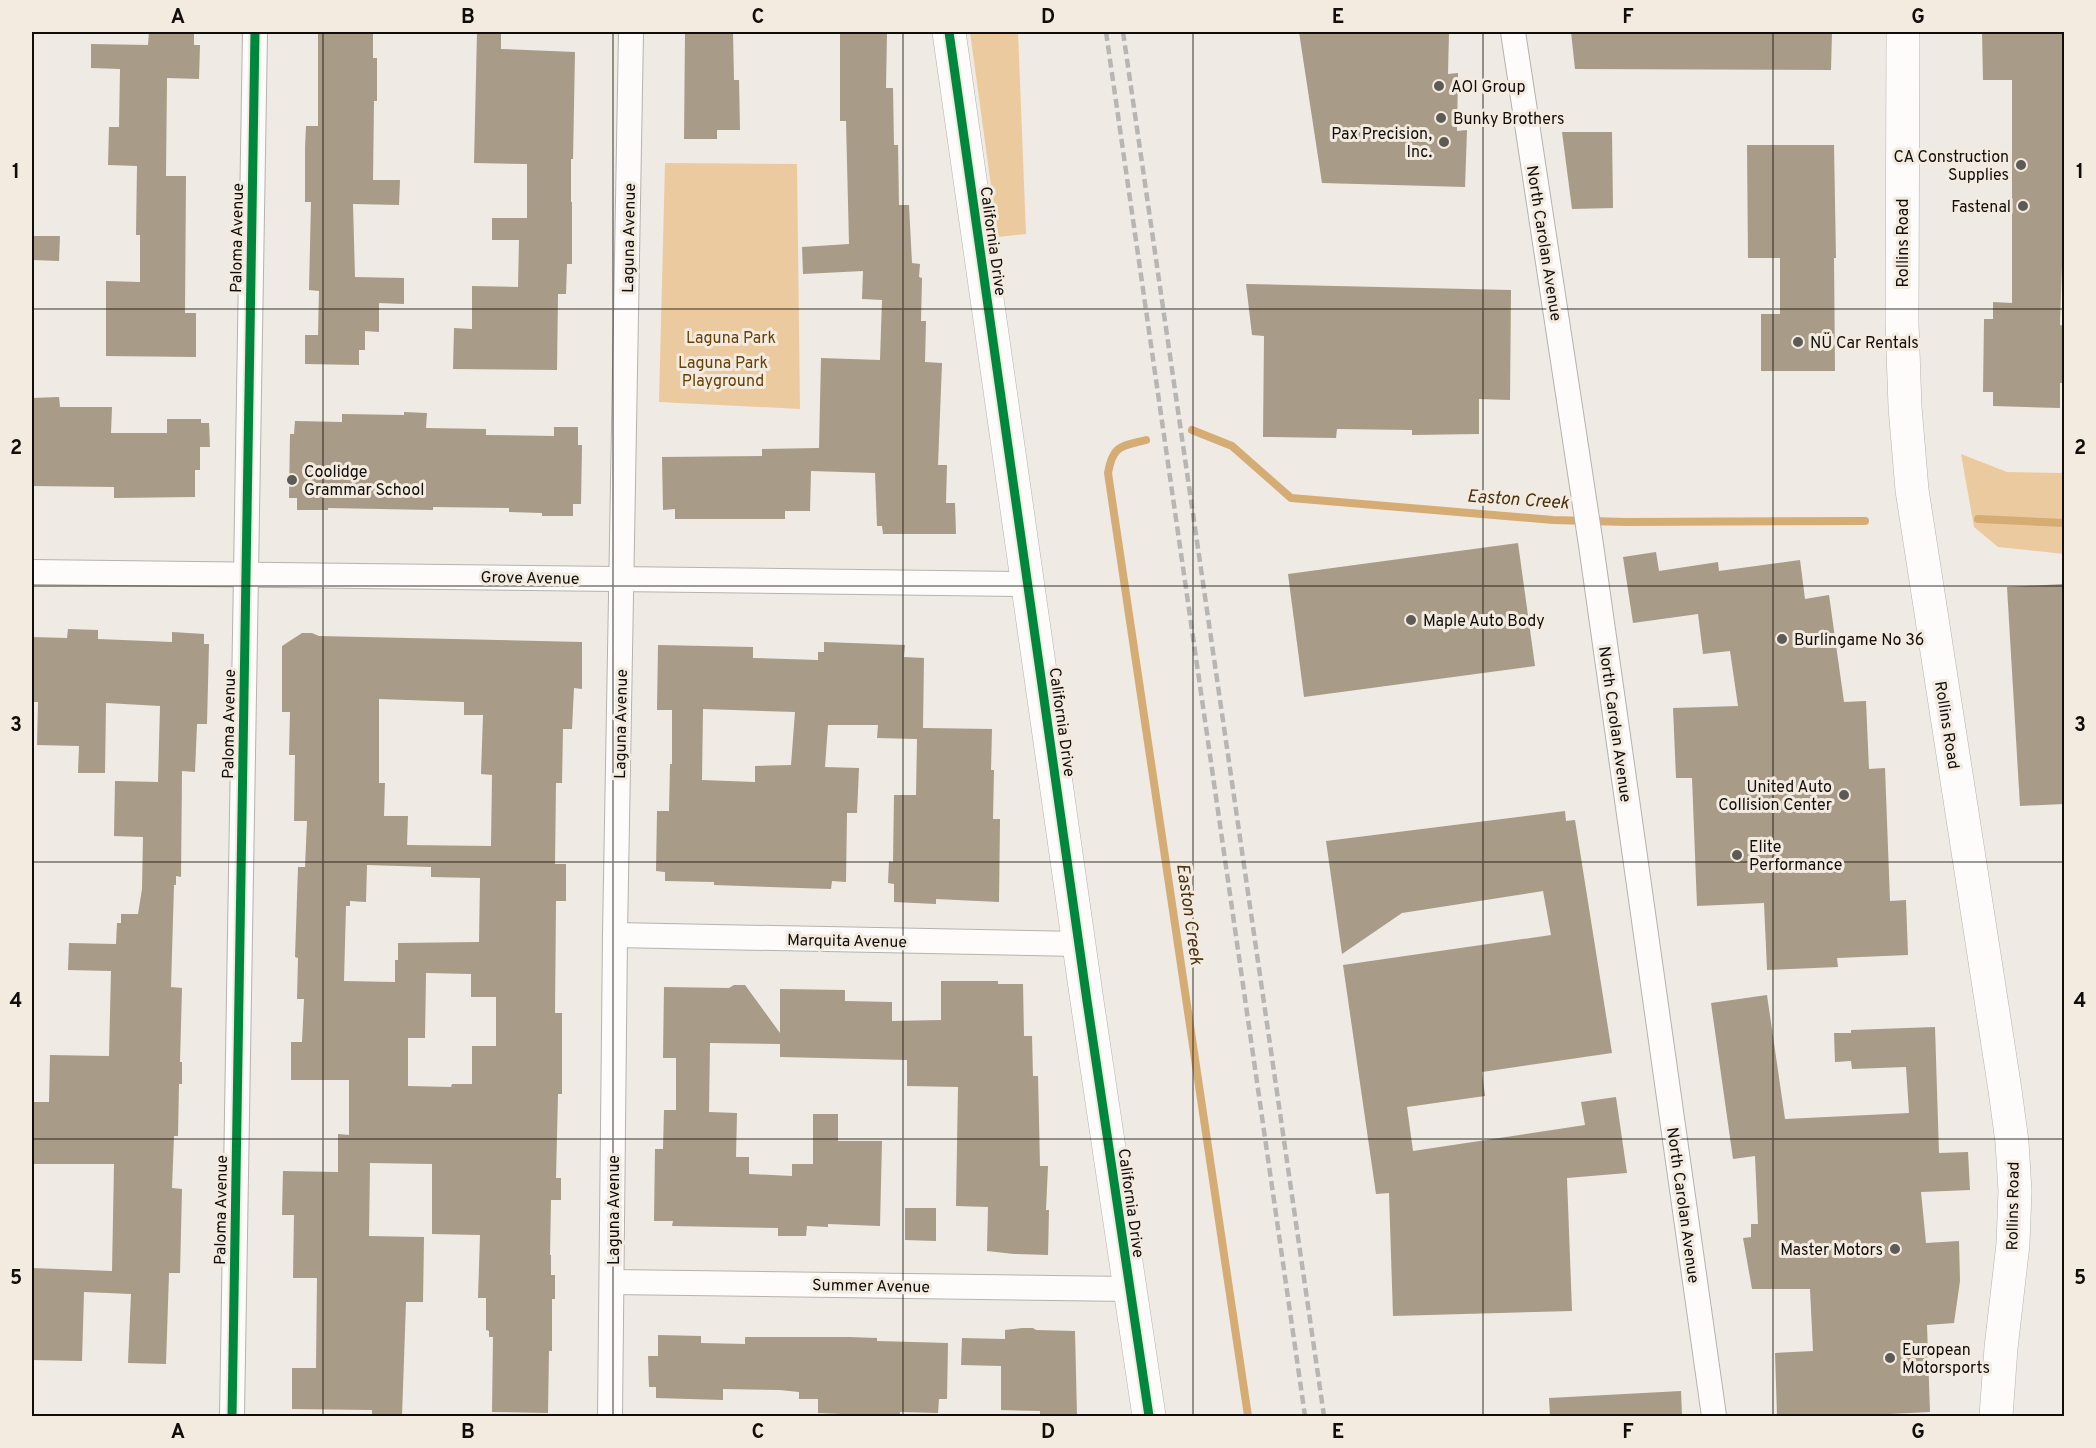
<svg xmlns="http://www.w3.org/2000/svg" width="2096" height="1448" font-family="Overpass,sans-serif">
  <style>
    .green { fill: #ecca9f }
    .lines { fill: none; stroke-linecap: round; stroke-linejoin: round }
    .stream { stroke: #d6ac75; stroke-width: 8 }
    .building { fill: #a89b87; fill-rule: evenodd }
    .street-casing { stroke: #b6b2ae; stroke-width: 26 }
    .secondary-casing { stroke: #b6b2ae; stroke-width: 34 }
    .street { stroke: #fdfcfb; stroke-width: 24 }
    .secondary { stroke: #fdfcfb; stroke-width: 33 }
    .rail { stroke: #b8b6b5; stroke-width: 4.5; stroke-dasharray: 9 4.5; stroke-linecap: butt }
    .cycleway-casing { stroke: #f3eae0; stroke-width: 13 }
    .cycleway { stroke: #00873e; stroke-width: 9 }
    .grid { fill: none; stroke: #100d0a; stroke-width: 1.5; stroke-opacity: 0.55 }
    .poi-dot { fill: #5e5a56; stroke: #f3eae0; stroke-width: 2 }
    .labels { text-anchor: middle; stroke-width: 6; stroke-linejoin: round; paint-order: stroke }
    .poi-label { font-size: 16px; fill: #100d0a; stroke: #f3eae0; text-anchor: start }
    .street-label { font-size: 16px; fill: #100d0a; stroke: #f3eae0 }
    .park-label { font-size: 16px; fill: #684102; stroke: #f3eae0 }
    .water-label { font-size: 18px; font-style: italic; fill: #4a3211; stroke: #f3eae0 }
    .neatline { fill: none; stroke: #100d0a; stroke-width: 2 }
    .grid-label { font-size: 20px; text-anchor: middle; font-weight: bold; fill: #100d0a }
  </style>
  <rect width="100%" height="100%" fill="#efeae4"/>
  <g class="green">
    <path d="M970,32H1018L1026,234L998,237Z"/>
    <path d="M665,163L797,164L800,409L659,402Z"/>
    <path d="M1961,454L2007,472L2064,473V554L1998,547L1974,527Z"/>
  </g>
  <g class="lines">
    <g class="stream">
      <path d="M1192,430L1232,446L1291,498L1553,520L1627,522L1865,521"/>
      <path d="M1146,440C1120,447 1113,445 1108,473L1248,1416"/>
      <path d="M1978,519L2064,523"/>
    </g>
  </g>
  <g class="building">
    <path d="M149,32H194V45H200L199,79L167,78L166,176H186L185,313H196V357L106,356V281L140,282V235H136L137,166L108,165L109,127H119L120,69L91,68V44L148,45Z"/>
    <path d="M318,32H373V58H377V101H374L373,180H400L399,205L353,204L355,277L404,278V304L379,303V332L365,331V350H359V365L305,364V335H318L319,291L309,290L311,202H305V148L306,126H318Z"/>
    <path d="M477,32H501V49L575,52L573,159H571V202H572V264H567L566,294H558L557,370L453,369L454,328L472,329V286L518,287L519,240H492V218H527V164L474,163Z"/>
    <path d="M685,32H733L734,80H739L740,130H717V139H684Z"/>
    <path d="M840,32H887L886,88H893L894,145H898L899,205H909L912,263L920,264L919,277L922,278L921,321H926L925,362L942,363L938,465H947L946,503H955L956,534H883L882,526H877L875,473L811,471L810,511H785V519H675V509L663,510L662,457L762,456V449L819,448L821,358L880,360L882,300L862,299L863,271L803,274L802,247L849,244L846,121H840Z"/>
    <path d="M1299,32H1449L1448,74L1458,73L1457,131L1467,130L1465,187L1322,183Z"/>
    <path d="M1571,32H1832L1831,70L1575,69Z"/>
    <path d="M1982,32H2064V265H2062L2060,325L2064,326V383H2060V408L1993,406V392H1983L1984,319H1993V302L2012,303V80H1983Z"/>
    <path d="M1562,132H1612L1613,208L1572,209Z"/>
    <path d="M1747,145H1834L1836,258H1834L1835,371H1761V314H1780V258H1748Z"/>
    <path d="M34,236H60L59,261L33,260Z"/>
    <path d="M1246,284L1511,290L1510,400L1479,399V434L1412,435V430L1337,429L1336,438L1263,437L1264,336L1252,335Z"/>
    <path d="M59,397L60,407H112L111,433H167V419H201V423H209L210,447H200V470H195V497L114,498V487L32,486V398Z"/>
    <path d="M404,412L427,413L426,428L486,429V435L554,436V427H578V445H582L581,504H573V516H542V513L509,512V508L433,507V510L328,508V510H297V498H289L290,434H294L295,421L342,422V414L404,415Z"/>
    <path d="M1518,543L1535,666L1304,697L1288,574Z"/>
    <path d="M1656,552L1659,571L1718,562L1719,571L1800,560L1805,599L1829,595L1844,702L1866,701L1869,769L1885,768L1890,901L1906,900L1908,955L1837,958L1838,967L1767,970L1764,903L1697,906L1692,778H1676L1673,708L1738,706L1730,651L1703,654L1698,614L1633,623L1623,557Z"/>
    <path d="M2064,584V804L2020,806L2007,587Z"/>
    <path d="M68,629L98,630V639L172,642V632L204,634V644H209L207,724H197L195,772L182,771L181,877L176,876V885H174L171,987L182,988L180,1062H182V1084H179L178,1136H174L172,1188L182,1189L180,1273H169L166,1364L128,1363L131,1294L84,1292L82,1361L32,1360V1268L112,1271L114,1164H32V1102H49L50,1055L109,1056L111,971L68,970L69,943L116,944L117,923H121V914H138L142,889L143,837L114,836L115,781L158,782L160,706L106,703L105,773H78L79,746L37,745L38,702H32V637L67,638Z"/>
    <path d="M302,633H312L319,636L582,642V689L574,688L572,729H563L562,783H556L555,864H566V901H556L555,1013H562V1094H558L556,1178H561V1200H551L550,1255H551V1275H555V1299H552V1351H549L548,1413L492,1412L493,1337H489V1331L486,1330V1298H478L480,1235L432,1234V1164L370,1163L369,1236L424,1237L423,1302H406L402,1416H372V1410L292,1409V1368H316L317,1278H293L294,1215H282L283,1171L338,1172V1134L349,1135V1080H291V1042H302L304,999H297L298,958L295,957L298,867H305L307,821H294L295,755H289L290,712H282V646ZM379,699L464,702V715H483L481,774L492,775L491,846L407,845L408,816H384L385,783H379ZM367,865L431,867V877L480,878L479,942L398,943V960H395V982L344,981L346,906H350V901L366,902ZM426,973L471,974V997H496V1046H472V1084H452L451,1087L408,1086V1038H425Z"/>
    <path d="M824,642L905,645L904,657L924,658L923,728L992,729L991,770H994L993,819H1000L999,902L936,899V904L894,902V884L888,883L889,861L893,862L894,795H916L917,739L877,738L878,725H828L825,767L859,768L857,813H847L846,882L832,881L831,889L714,885V882L665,881V872L656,871L657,811H669L670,764H672V710H657L658,645L753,647V658L818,660V652H824ZM703,709L795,712L791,765L755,766V782L702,780Z"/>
    <path d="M1565,811L1566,821L1575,820L1612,1053L1482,1072L1485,1096L1407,1107L1413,1151L1585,1125L1581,1102L1616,1097L1627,1173L1567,1178L1572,1311L1393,1316L1389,1193L1376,1194L1343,965L1551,935L1543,891L1402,913L1342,954L1326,841Z"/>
    <path d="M941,981H998V984H1023L1024,1036H1032L1033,1076H1038L1040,1166H1048L1046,1210H1049L1048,1255L1014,1254L987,1251L988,1207L956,1206L958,1087L907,1086V1060L780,1057V1044L710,1043L709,1112L737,1113L736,1157H749V1174L792,1176V1164H813V1114H838V1141H882L880,1226L828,1224V1227L807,1226L806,1236H778V1228L672,1226L673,1221H654L655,1149H663L664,1110H676V1058H663L664,987L729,988L734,985H745L780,1033V989L845,990V1001L892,1002V1021L941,1020Z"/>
    <path d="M1767,995L1785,1119L1909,1113L1906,1067L1852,1069L1851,1061L1835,1062L1834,1033H1851V1030L1935,1027L1939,1153L1968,1152L1970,1190L1921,1192L1926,1243L1959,1241L1960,1281L1954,1323L1927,1325L1930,1412L1869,1415L1870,1416H1777L1775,1353L1813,1351L1810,1289H1752L1743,1238L1751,1237V1224H1758L1755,1156L1733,1159L1711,1003Z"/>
    <path d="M905,1208H936V1241L905,1240Z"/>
    <path d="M1022,1328H1033L1036,1330L1075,1331L1077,1416H1040V1411L1001,1410V1366L961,1365L962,1338L1005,1339V1330Z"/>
    <path d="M658,1335L701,1336V1343L745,1344V1337H849L877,1338V1341L948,1343L947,1399H939L938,1413L900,1412V1416H889L818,1413V1399H799V1392L780,1390L723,1389V1400L656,1398V1387H649L648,1356H658Z"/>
    <path d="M1681,1391L1682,1416H1550L1549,1398Z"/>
  </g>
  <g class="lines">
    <defs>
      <g id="street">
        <path d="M1513,32L1591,545L1714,1416"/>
        <path d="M32,572L1028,584"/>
        <path d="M615,935L1079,944"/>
        <path d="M612,1282L1129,1289"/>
        <path d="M232,1416L255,32"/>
        <path d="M610,1416L615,935L631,32"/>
      </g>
      <g id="secondary">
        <path d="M949,32L1087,1001L1149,1416"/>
        <path d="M1903,32L1902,323L1905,407L1912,490L2005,1090L2012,1142L2015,1191L2013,1244L2001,1348L1996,1416"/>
      </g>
    </defs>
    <use href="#street" class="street-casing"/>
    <use href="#secondary" class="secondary-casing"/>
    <use href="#street" class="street"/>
    <use href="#secondary" class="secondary"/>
    <g class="rail">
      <path d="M1106,32L1305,1416"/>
      <path d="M1123,32L1324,1416"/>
    </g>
    <defs>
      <g id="cycleway">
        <path d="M949,32L1087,1001L1149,1416"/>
        <path d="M232,1416L255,32"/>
      </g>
    </defs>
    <use href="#cycleway" class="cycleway-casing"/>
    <use href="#cycleway" class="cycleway"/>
  </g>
  <path class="grid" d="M323,32V1416M613,32V1416M903,32V1416M1193,32V1416M1483,32V1416M1773,32V1416M32,309H2064M32,586H2064M32,862H2064M32,1139H2064"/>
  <g class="poi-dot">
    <circle cx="1439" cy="86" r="6"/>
    <circle cx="1441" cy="118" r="6"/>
    <circle cx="1444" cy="142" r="6"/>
    <circle cx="2021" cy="165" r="6"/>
    <circle cx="2023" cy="206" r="6"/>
    <circle cx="1798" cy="342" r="6"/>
    <circle cx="292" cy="480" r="6"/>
    <circle cx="1411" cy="620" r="6"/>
    <circle cx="1782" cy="639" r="6"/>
    <circle cx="1844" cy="795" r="6"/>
    <circle cx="1737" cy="855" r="6"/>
    <circle cx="1895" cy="1249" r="6"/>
    <circle cx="1890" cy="1358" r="6"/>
  </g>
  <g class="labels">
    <g class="poi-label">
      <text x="1451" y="92">AOI Group</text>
      <text x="1453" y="124">Bunky Brothers</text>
      <text x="1432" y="139" text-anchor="end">Pax Precision,<tspan x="1432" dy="18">Inc.</tspan></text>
      <text x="2009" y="162" text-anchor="end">CA Construction<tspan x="2009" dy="18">Supplies</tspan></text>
      <text x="2011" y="212" text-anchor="end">Fastenal</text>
      <text x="1810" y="348">NÜ Car Rentals</text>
      <text x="304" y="477">Coolidge<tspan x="304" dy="18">Grammar School</tspan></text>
      <text x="1423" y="626">Maple Auto Body</text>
      <text x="1794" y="645">Burlingame No 36</text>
      <text x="1832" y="792" text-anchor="end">United Auto<tspan x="1832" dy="18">Collision Center</tspan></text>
      <text x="1749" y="852">Elite<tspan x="1749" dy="18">Performance</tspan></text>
      <text x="1883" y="1255" text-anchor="end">Master Motors</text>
      <text x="1902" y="1355">European<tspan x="1902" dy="18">Motorsports</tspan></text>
    </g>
    <g class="street-label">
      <text transform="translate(236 238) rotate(-89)" y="6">Paloma Avenue</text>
      <text transform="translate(628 238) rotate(-89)" y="6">Laguna Avenue</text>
      <text transform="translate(994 241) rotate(82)" y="6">California Drive</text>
      <text transform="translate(1545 243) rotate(81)" y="6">North Carolan Avenue</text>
      <text transform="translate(1902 243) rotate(-90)" y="6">Rollins Road</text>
      <text transform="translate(530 577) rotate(1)" y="6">Grove Avenue</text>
      <text transform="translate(1063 722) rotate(82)" y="6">California Drive</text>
      <text transform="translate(228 724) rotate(-89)" y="6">Paloma Avenue</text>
      <text transform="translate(620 724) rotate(-89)" y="6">Laguna Avenue</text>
      <text transform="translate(1616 724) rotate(82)" y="6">North Carolan Avenue</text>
      <text transform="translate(1948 725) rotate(81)" y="6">Rollins Road</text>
      <text transform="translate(847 940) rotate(1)" y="6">Marquita Avenue</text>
      <text transform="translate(1132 1203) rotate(82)" y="6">California Drive</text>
      <text transform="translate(1684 1205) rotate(82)" y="6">North Carolan Avenue</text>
      <text transform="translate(2012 1206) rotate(-89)" y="6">Rollins Road</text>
      <text transform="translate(220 1210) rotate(-89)" y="6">Paloma Avenue</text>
      <text transform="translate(613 1210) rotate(-90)" y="6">Laguna Avenue</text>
      <text transform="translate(871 1285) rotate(1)" y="6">Summer Avenue</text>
    </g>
    <g class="park-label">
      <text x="731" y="343">Laguna Park</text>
      <text x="723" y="368">Laguna Park<tspan x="723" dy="18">Playground</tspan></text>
    </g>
    <g class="water-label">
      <text transform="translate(1518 499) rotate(4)" y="6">Easton Creek</text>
      <text transform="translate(1190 914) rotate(82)" y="6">Easton Creek</text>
    </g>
  </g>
  <rect width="2096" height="1448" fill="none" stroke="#f3eae0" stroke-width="66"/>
  <rect x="33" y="33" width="2030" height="1382" class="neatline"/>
  <g class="grid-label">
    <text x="178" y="23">A</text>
    <text x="468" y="23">B</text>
    <text x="758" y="23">C</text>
    <text x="1048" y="23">D</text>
    <text x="1338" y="23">E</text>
    <text x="1628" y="23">F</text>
    <text x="1918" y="23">G</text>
    <text x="16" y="178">1</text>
    <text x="2080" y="178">1</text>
    <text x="16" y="454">2</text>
    <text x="2080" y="454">2</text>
    <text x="16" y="731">3</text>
    <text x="2080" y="731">3</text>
    <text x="16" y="1007">4</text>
    <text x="2080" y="1007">4</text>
    <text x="16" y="1284">5</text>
    <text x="2080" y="1284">5</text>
    <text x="178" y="1438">A</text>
    <text x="468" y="1438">B</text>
    <text x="758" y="1438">C</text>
    <text x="1048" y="1438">D</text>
    <text x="1338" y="1438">E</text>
    <text x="1628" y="1438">F</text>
    <text x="1918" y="1438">G</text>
  </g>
</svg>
